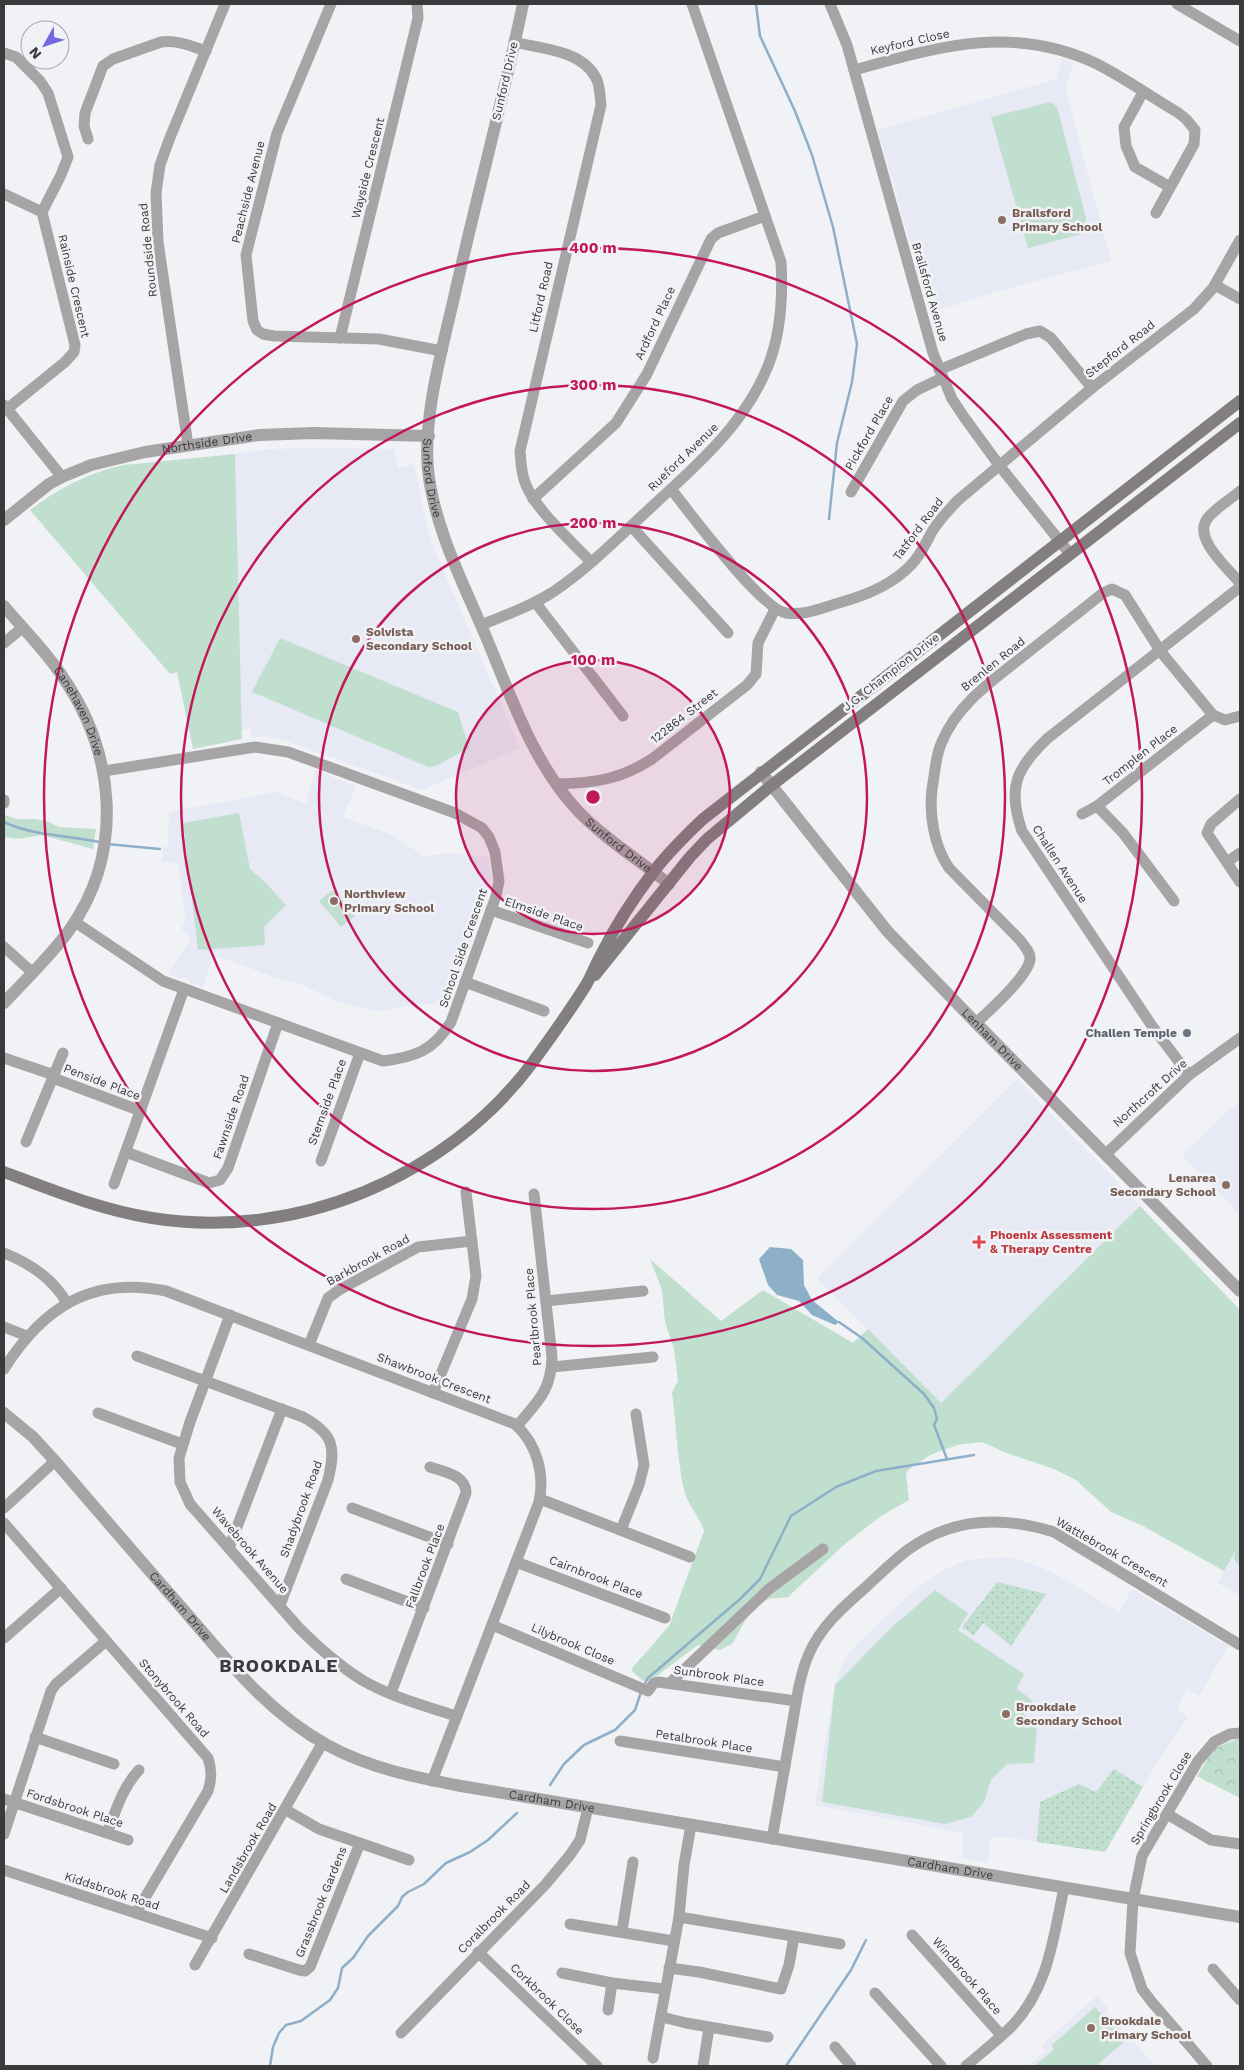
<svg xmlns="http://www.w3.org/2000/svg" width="1244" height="2070" font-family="'Work Sans',sans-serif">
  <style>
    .built { fill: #e7e9f5 }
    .grass { fill: #c0dfcf }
    .park { fill: url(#park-crowns) }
    .garden { fill: url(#garden-dots) }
    .water { fill: #8eafc8 }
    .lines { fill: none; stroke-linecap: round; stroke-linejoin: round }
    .stream { stroke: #8eafc8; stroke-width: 2.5 }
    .minor { stroke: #a7a4a5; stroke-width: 11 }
    .tertiary { stroke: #a7a4a5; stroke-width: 12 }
    .secondary { stroke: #837f7f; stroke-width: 12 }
    .ring { fill: none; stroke: #c2185b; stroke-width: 2.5 }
    .education-dot { fill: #8d6e63; stroke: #f1f2f6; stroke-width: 2 }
    .worship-dot { fill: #6b7280; stroke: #f1f2f6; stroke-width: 2 }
    .health-dot { fill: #e0444e; stroke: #f1f2f6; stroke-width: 2 }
    .labels { text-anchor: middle; stroke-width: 5; stroke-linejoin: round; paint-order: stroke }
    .street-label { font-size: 12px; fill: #3a3a3c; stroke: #f1f2f6 }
    .education-label { font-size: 12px; font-weight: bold; fill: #785e54; stroke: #f1f2f6; text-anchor: start }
    .worship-label { font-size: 12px; font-weight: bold; fill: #5b616d; stroke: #f1f2f6; text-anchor: end }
    .health-label { font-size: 12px; font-weight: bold; fill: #be3a42; stroke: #f1f2f6; text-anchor: start }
    .district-label { font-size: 18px; font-weight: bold; letter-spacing: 1px; fill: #3a3a3c; stroke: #f1f2f6 }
    .centre { fill: #c2185b; stroke: #f1f2f6; stroke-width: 2.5 }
    .ring-label { font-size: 15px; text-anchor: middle; font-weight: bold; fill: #c2185b; stroke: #f1f2f6; stroke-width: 5; stroke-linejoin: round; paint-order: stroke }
  </style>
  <defs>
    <pattern id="park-crowns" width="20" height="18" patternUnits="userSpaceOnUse" patternTransform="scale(1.25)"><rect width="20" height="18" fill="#c0dfcf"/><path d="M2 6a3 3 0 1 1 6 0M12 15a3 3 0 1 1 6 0" fill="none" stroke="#a6c0b3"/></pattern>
    <pattern id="garden-dots" width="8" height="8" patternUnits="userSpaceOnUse" patternTransform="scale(1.25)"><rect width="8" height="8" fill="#c0dfcf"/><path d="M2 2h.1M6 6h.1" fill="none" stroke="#a6c0b3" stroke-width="1.8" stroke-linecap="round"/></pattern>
  </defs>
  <rect width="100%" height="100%" fill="#f1f2f6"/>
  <g class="built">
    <path d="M1062,58L1074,63L1065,87L1111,261L995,292L930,313L878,130L1057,79Z"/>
    <path d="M329,448L394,449L398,468L414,464L428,530L434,549L520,748L422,790L281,739L265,736L252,738L250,729L241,730L235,454L271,449Z"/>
    <path d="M315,770L356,786L343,817L392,835L424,856L450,853L488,857L491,881L471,945L450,1002L406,1006L381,1011L370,1010L337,1001L300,984L283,980L213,955L203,987L189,983V980L184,977L182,979L168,974L191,940L181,928L186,921L178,863L162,861L163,847H168L169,812L277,792L306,804Z"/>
    <path d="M1017,1079L1140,1206L941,1403L817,1278Z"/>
    <path d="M1240,1102V1215L1182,1155L1224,1114Z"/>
    <path d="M1240,1544V1596L1218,1583Z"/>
    <path d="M1008,1557L1030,1563L1056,1574L1119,1612L1132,1589L1228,1646L1199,1696L1187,1689L1177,1710L1188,1717L1157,1763L1105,1852L1013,1838L991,1837L987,1863L962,1858L963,1833L815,1805L835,1685L843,1663L853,1648L912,1592L945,1569L967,1560Z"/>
    <path d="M1097,1996L1109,2009L1107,2012L1155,2066H1029L1045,2050L1041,2045Z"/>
  </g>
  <g class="grass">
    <path d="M1051,102L1057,107L1086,218L1082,234L1028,248L991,117Z"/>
    <path d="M235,454L242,739L193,749L177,672L170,674L30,510C59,488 88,473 124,465Z"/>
    <path d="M280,638L458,712L469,748L436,766L428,767L252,692Z"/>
    <path d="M239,813L250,869L264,881L286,905L264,927L265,945L198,950L183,823Z"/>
    <path d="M4,815L17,819H35L49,822L59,827L96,829L93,849L41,835L19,839L4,837Z"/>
    <path d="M333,890L355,916L341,927L319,901Z"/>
    <path d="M1140,1206L1240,1310V1567L1234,1559L1235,1552L1224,1571L1143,1526L1111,1512L1076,1480L1054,1469L1009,1454L982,1442L957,1445L930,1455L908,1470L906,1473L909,1500L881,1516L846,1543L788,1597L768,1599L752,1609L732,1644L720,1650L698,1645L651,1680L643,1681L632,1671L633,1667L669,1626L704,1531C699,1515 686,1503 683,1486C677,1456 676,1423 672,1392L678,1381L674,1349L665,1322L662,1290L650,1259L721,1321L763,1290L853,1343L868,1329L941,1403Z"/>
    <path d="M935,1590L968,1613L958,1630L1024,1674L1017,1689L1033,1701L1024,1714L1037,1730L1034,1763L1007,1764L991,1780L984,1802L971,1817L945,1824L822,1802L835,1685L891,1628Z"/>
    <path d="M1095,2007L1125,2041L1096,2066H1035L1054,2049L1051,2046Z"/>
  </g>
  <path class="park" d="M1240,1738V1798L1197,1776L1214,1748Z"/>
  <g class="garden">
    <path d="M997,1582L1046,1594L1011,1646L983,1623L974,1636L962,1627Z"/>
    <path d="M1114,1769L1143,1787L1105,1852L1037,1842L1040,1802L1079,1784L1096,1792Z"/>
  </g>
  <path class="water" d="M770,1247L791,1249L803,1260L804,1285L812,1300L839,1322L835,1325L812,1315L799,1301L777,1295L768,1285L759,1259Z"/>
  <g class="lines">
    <g class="stream">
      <path d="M756,4L760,36L795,111L812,155L833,227L857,344L852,382L837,443L829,519"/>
      <path d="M4,822C33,836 67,835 99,842"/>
      <path d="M107,844L160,849"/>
      <path d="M839,1322L862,1338L924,1394L934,1408L937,1419L934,1425L947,1459"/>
      <path d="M644,1685L648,1678L740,1599L760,1579L791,1516L836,1487L876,1471L974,1455"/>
      <path d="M550,1785L564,1764L584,1745L615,1730L635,1710L641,1692"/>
      <path d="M270,2066L273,2047L279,2033L286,2025L301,2021L330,2000L338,1988L342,1968L353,1958L368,1936L398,1906L402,1897L408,1892L424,1884L446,1863L470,1852L488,1840L517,1813"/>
      <path d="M786,2066L851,1970L866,1940"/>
    </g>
    <g class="minor">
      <path d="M331,4L277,133L246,255L253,321L257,330L263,334L274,336L379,339L442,351"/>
      <path d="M830,4L847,45L933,353L952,399L964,417L999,465L1070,554"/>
      <path d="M1177,4L1240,41"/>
      <path d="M514,42C542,49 582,50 596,78C600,85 600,96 601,105L520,451C521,462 521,474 526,485C537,511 571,541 591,562"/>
      <path d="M4,53L16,57L40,81L48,93L68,157L61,175L42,212"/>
      <path d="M854,70C938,47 1011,24 1095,63C1123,77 1150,96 1177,112L1186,119L1195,130L1194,144L1156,213"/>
      <path d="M1143,92L1124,127L1126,146L1135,167L1170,187"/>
      <path d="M88,139L84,126L85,113L103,66L113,59L161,42C177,40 191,46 206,51"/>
      <path d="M4,194L42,212L75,345L74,352L65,362L7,409"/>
      <path d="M1215,285L1240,299"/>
      <path d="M340,338L418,18L417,4"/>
      <path d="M939,370L1026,334L1040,331L1051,338L1092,388"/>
      <path d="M4,405L62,477"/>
      <path d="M188,445L158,242L156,193L160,165L169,140L225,4"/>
      <path d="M671,489C690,513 761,609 786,613C805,616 824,607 842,602C867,595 892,585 911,565C921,555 926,542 933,530C940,519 949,510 957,501L1092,388L1194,309L1213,288L1240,240"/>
      <path d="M1240,491C1230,500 1215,508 1207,519C1193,539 1228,568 1240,583"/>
      <path d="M851,492L903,401L917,390L942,378"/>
      <path d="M533,499L616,423L647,374L711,239L718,233L765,216"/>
      <path d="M631,526L728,633"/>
      <path d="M535,602L623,716"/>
      <path d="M481,625C506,615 531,606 553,592C587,569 616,540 645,513C692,469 743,428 768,366C781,333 783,296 781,262L692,4"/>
      <path d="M4,643L22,628"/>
      <path d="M556,784C594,783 619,780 652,759L747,685L756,674L758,643L775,609"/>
      <path d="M1240,799L1211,824L1207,833L1240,882"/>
      <path d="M4,800V803"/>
      <path d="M1097,806L1123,833L1174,901"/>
      <path d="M1082,814L1097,806L1213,715"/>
      <path d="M1227,862L1240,853"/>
      <path d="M491,910L588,943"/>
      <path d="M75,922L163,981L383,1061C415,1057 433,1051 451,1022L496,896L499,881L495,852L489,837L482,828L455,813L288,752L255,747L104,771"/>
      <path d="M4,947L33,973"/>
      <path d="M465,982L544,1011"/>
      <path d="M976,1023C989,1011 1027,977 1030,960C1031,952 1024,946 1020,940L949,868C934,846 929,815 932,789C935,774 935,758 941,744C957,704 993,680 1026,654C1051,634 1077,614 1103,593L1112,589L1125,595L1161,652L1213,715L1225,720L1240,716"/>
      <path d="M4,1058L54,1075"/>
      <path d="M1189,1075L1152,1026L1022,831C1007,788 1016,768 1048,738L1240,587"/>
      <path d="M53,1078L141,1111"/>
      <path d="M26,1142L63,1053"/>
      <path d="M126,1152L209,1183L220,1180L228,1168L278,1023"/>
      <path d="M1106,1154L1189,1075L1240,1038"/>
      <path d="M321,1161L360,1053"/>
      <path d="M114,1184L184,989"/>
      <path d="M4,1253C31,1264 52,1278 67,1303"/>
      <path d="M546,1301L643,1291"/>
      <path d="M230,1315L190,1422L179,1458L180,1482L190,1504L299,1628C318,1647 338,1665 362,1680C391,1697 425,1706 456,1716"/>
      <path d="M4,1327L27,1336"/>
      <path d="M309,1345L328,1298L339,1290L418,1247L472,1241"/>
      <path d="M137,1356L303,1417C334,1434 336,1447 328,1480L280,1605"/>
      <path d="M552,1367L653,1357"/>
      <path d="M4,1369C43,1307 92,1276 166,1291L515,1424C537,1444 545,1474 539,1502L432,1781"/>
      <path d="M433,1393L472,1299L476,1276L466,1192"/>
      <path d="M98,1413L182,1444"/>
      <path d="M517,1426C538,1401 551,1391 552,1357L534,1194"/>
      <path d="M540,1499L690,1557"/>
      <path d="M4,1508L55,1461"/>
      <path d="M352,1508L448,1544"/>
      <path d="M4,1523L208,1758C212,1770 212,1779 208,1791L136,1913"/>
      <path d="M621,1530L639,1485L644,1465L636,1414"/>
      <path d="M229,1548L282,1409"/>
      <path d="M516,1562L665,1618"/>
      <path d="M346,1579L424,1608"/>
      <path d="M492,1625L648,1691L654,1683L658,1682L796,1701"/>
      <path d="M4,1638L61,1588"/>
      <path d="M670,1683L769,1589L823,1549"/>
      <path d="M391,1693L466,1493C466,1475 445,1472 430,1467"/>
      <path d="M35,1737L114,1764"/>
      <path d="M620,1741L785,1767"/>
      <path d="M4,1799L128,1840"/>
      <path d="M286,1810L319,1829L409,1860"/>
      <path d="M1167,1814L1211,1840L1240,1844"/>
      <path d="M107,1833C116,1811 122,1788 139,1770"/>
      <path d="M4,1834L51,1691L56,1684L106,1641"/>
      <path d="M772,1839C779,1801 785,1764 792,1726C796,1703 799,1678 808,1656C820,1627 843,1607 866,1587C880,1574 894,1560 909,1549C954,1517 1003,1516 1054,1532L1240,1645"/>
      <path d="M4,1870L212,1938"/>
      <path d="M679,1917L840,1944"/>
      <path d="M570,1924L674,1941"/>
      <path d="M622,1931L633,1862"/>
      <path d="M912,1935L1001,2035"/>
      <path d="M478,1952L597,2066"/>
      <path d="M249,1954L299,1970L305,1971L310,1967L360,1843"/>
      <path d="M195,1965L323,1742"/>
      <path d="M669,1968L699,1972L781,1989L789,1965L794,1937"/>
      <path d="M1213,1969L1240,2000"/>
      <path d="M562,1973L612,1983L665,1989"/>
      <path d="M875,1993L941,2066"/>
      <path d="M608,2010L612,1983"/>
      <path d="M662,2017L686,2023L768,2037"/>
      <path d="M401,2033L545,1885L570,1855L580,1840L588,1808"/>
      <path d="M835,2047L851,2066"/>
      <path d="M653,2058L679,1917L684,1865L691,1825"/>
      <path d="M703,2066L709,2028"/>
      <path d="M966,2066C981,2053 998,2040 1012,2026C1049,1987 1053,1938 1064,1888"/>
      <path d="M1207,2066L1151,2001L1142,1989L1130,1953L1133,1900L1142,1856L1198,1761L1214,1742L1230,1734L1240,1733"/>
    </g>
    <g class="tertiary">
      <path id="s1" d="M523,4C502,104 475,203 453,302C441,353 423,419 428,470C435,532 466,588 489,644C513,702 534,764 578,811C605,839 639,860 669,884"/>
      <path id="s2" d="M4,520L49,484L62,477L91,465L145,452L259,435L314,433L429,436"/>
      <path id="s3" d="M4,606C23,629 46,651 62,676C115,752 125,851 70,929C51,956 26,979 4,1003"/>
      <path id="s4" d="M761,772L888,932L976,1023L1240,1291"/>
      <path id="s5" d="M4,1413L33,1437L55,1461C97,1510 139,1559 182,1608C226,1659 267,1712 327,1745C369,1768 414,1777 461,1786L1240,1917"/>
    </g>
    <g class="secondary">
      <path d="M595,975L690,857L707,839L772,785L1240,423"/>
      <path d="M4,1172C52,1190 101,1210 152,1218C295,1241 447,1178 533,1062C551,1037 570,1011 586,985C592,975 596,963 602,953C616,925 635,896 654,871C669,852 686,835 703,819L1240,401"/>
    </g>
  </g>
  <circle cx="593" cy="797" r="137" fill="#c2185b" fill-opacity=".12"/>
  <g class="ring">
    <circle cx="593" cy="797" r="137"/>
    <circle cx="593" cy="797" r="274"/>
    <circle cx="593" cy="797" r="412"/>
    <circle cx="593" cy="797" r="549"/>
  </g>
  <g class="education-dot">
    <circle cx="1002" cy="220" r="5"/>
    <circle cx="356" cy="639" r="5"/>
    <circle cx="334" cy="901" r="5"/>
    <circle cx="1226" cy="1185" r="5"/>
    <circle cx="1006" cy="1714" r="5"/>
    <circle cx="1091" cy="2028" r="5"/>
  </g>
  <circle class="worship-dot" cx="1187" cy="1033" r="5"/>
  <path class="health-dot" d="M976.5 1234.5h5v5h5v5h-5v5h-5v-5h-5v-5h5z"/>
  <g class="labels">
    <g class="street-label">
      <text transform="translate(910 42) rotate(-13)" y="4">Keyford Close</text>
      <text transform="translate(505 81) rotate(-77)" y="4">Sunford Drive</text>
      <text transform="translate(368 168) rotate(-76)" y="4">Wayside Crescent</text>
      <text transform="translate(248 192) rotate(-76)" y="4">Peachside Avenue</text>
      <text transform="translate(148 250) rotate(-96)" y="4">Roundside Road</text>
      <text transform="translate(74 286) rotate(77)" y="4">Rainside Crescent</text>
      <text transform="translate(930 292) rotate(74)" y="4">Brailsford Avenue</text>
      <text transform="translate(541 297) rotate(-77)" y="4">Litford Road</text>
      <text transform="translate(655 323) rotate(-65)" y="4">Ardford Place</text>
      <text transform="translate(1120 349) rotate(-38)" y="4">Stepford Road</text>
      <text transform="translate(869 433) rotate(-60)" y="4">Pickford Place</text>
      <text dy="4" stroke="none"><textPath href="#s2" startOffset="222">Northside Drive</textPath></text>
      <text transform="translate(683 457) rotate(-44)" y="4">Rueford Avenue</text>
      <text dy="4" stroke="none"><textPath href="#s1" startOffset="485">Sunford Drive</textPath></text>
      <text transform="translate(918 529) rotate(-53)" y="4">Tatford Road</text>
      <text transform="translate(993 664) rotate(-39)" y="4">Brenlen Road</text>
      <text transform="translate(891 672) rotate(-38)" y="4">J.G. Champion Drive</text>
      <text dy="4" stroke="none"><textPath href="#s3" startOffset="130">Canehaven Drive</textPath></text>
      <text transform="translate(684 716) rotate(-38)" y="4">122864 Street</text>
      <text transform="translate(1140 755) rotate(-38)" y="4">Tromplen Place</text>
      <text dy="4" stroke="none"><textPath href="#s1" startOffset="905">Sunford Drive</textPath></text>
      <text transform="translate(1060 864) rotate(57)" y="4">Challen Avenue</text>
      <text transform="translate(544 914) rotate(19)" y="4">Elmside Place</text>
      <text transform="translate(463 948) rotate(-71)" y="4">School Side Crescent</text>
      <text dy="4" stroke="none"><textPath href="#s4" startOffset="354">Lenham Drive</textPath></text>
      <text transform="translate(102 1082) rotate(21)" y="4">Penside Place</text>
      <text transform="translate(1150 1093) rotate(-42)" y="4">Northcroft Drive</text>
      <text transform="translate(327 1102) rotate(-70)" y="4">Stemside Place</text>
      <text transform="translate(231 1117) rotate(-71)" y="4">Fawnside Road</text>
      <text transform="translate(368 1260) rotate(-29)" y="4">Barkbrook Road</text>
      <text transform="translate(533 1317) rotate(-95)" y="4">Pearlbrook Place</text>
      <text transform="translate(434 1378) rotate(21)" y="4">Shawbrook Crescent</text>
      <text transform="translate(301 1509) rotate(-70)" y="4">Shadybrook Road</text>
      <text transform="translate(250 1550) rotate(49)" y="4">Wavebrook Avenue</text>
      <text transform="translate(1112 1552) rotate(30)" y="4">Wattlebrook Crescent</text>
      <text transform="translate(425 1566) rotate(-69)" y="4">Fallbrook Place</text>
      <text transform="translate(596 1577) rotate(21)" y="4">Cairnbrook Place</text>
      <text dy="4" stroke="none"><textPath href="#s5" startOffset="262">Cardham Drive</textPath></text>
      <text transform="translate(573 1644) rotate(23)" y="4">Lilybrook Close</text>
      <text transform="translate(719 1676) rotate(8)" y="4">Sunbrook Place</text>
      <text transform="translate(174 1698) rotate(49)" y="4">Stonybrook Road</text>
      <text transform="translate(704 1741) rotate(9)" y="4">Petalbrook Place</text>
      <text transform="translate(1161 1798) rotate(-59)" y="4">Springbrook Close</text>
      <text dy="4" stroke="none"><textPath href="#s5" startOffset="698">Cardham Drive</textPath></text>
      <text transform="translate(75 1808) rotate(18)" y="4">Fordsbrook Place</text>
      <text transform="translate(248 1848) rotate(-60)" y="4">Landsbrook Road</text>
      <text dy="4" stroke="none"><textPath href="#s5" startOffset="1102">Cardham Drive</textPath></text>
      <text transform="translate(112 1891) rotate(18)" y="4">Kiddsbrook Road</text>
      <text transform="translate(321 1902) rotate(-68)" y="4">Grassbrook Gardens</text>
      <text transform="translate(494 1917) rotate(-45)" y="4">Coralbrook Road</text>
      <text transform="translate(967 1976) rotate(49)" y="4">Windbrook Place</text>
      <text transform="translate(547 1999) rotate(44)" y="4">Corkbrook Close</text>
    </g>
    <g class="education-label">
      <text x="1012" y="217">Brailsford<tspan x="1012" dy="14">Primary School</tspan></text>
      <text x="366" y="636">Solvista<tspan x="366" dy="14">Secondary School</tspan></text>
      <text x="344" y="898">Northview<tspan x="344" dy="14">Primary School</tspan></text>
      <text x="1216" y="1182" text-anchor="end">Lenarea<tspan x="1216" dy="14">Secondary School</tspan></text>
      <text x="1016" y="1711">Brookdale<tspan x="1016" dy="14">Secondary School</tspan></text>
      <text x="1101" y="2025">Brookdale<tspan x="1101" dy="14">Primary School</tspan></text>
    </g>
    <g class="worship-label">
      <text x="1177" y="1037">Challen Temple</text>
    </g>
    <g class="health-label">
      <text x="990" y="1239">Phoenix Assessment<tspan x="990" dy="14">&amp; Therapy Centre</tspan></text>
    </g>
    <g class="district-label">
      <text x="279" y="1672">BROOKDALE</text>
    </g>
  </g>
  <circle cx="593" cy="797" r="8" class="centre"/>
  <g class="ring-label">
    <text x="593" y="253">400 m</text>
    <text x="593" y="390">300 m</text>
    <text x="593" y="528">200 m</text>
    <text x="593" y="665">100 m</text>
  </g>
  <rect width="1244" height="2070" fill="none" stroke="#3a3a3c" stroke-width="10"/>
  <g transform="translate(45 45) rotate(230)"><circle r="24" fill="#f1f2f6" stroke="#a8a8ac"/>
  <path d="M0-4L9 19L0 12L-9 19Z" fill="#7567e2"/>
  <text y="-8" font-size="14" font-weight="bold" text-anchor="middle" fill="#3a3a3c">N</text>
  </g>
</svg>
